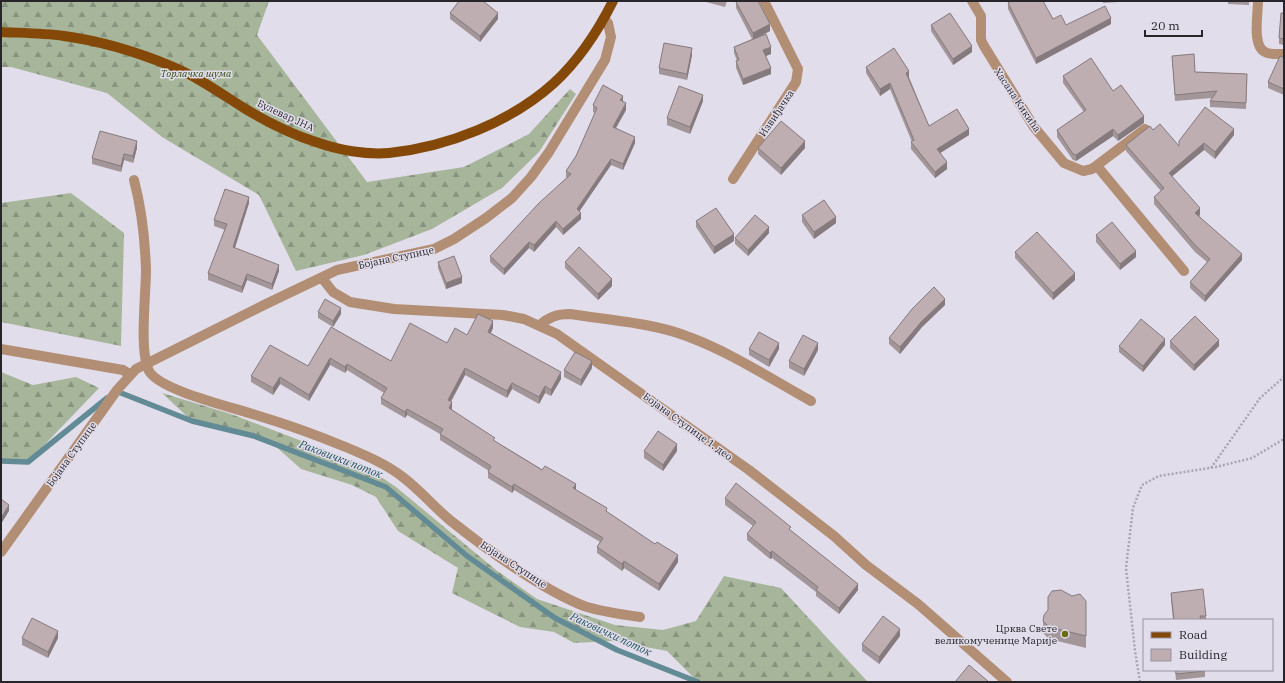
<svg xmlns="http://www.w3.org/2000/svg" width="1285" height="683" font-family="'IBM Plex Serif',serif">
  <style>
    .forest { fill: url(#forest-firs) }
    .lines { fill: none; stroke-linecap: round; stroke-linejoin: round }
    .stream { stroke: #628b96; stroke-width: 5.5 }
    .path { stroke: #a9a5b0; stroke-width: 2.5; stroke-dasharray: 2 2; stroke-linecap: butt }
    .minor { stroke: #b18e74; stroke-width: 10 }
    .major { stroke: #844808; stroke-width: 10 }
    .wall { fill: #a39699 }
    .shaded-wall { fill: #857a7d }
    .building { fill: #beaeb2; stroke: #857a7d }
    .poi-dot { fill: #696c0d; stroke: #e2ddeb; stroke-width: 1.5 }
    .labels { text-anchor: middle; stroke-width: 3; stroke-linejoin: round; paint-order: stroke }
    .park-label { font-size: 10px; font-style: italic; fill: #2e4b0c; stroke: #e2ddeb }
    .street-label { font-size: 10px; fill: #27252a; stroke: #e2ddeb }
    .poi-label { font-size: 10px; fill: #27252a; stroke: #e2ddeb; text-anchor: end }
    .water-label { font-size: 11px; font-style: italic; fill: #1d515c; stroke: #e2ddeb }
  </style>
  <defs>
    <pattern id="forest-firs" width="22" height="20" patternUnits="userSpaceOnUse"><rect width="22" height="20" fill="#a7b69b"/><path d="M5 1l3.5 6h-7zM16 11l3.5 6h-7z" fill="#88947f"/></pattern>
  </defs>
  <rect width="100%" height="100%" fill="#e2ddeb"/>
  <g class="forest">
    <path d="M1,1H269L257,35L367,182L464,167L529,134L570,89L576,94L539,152L502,188L432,229L364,255L296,271L259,195L162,137L107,93L11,67H1Z"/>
    <path d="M71,193L124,233L121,346L1,322V203Z"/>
    <path d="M1,372L33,385L76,377L99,388L28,462L1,461Z"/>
    <path d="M162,393L231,414L362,464L396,487L496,570L537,599L615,625L663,630L696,621L724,576L781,588L868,682H698L667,651L612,641L574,643L554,632L520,627L452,593L458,568L398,531L376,497L352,485L301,469L273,444L254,436L192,421Z"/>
  </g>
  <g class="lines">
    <g class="stream">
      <path d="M116,391L192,421L254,436L386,487L467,556L555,618L617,650L698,682"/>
      <path d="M1,461L28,462L107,398"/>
    </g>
    <g class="path">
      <path d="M1211,468L1260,398L1284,377"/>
      <path d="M1140,682L1135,651L1126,568L1133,508L1142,485L1159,476L1216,467L1252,458L1284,439"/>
    </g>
    <g class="minor">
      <path d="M972,1L981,16V40L984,46L1034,127L1064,163L1083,171L1092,169L1145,129"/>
      <path d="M1258,1C1258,14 1252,46 1265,52C1270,55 1278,54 1284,54"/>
      <path d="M1097,166L1184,271"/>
      <path d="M733,179L796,82L798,69L764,1"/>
      <path d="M134,180C142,210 145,239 146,270C146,293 139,352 149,371C160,391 236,408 259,416C289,425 319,436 348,448C367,456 388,465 404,478C421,491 435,508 451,521C486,549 543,590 584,606C602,612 621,614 640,617"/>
      <path d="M322,278L333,292L350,302L394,309L503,315L524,319L557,334L749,470L834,536L866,565L918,604L1007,682"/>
      <path d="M540,325C549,317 557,314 570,314C607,320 655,323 689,337C732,353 771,379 811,401"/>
      <path d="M1,349L123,370L129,374"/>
      <path d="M1,552L117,390L136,369L266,304L337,270L434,249L454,239L486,218L512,198L531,177L549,152L605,60L611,37L608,23L604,19"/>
    </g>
    <path class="major" d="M1,32C22,33 43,33 64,36C101,41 137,52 171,66C198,77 220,93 244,108C267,122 291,134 316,142C338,150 366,155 389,153C447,147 511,122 554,83C579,60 598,31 613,1"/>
  </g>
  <g class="wall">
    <path d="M702,1H727L725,7Z"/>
    <path d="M1103,1H1118V2L1103,3Z"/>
    <path d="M1228,1H1249V5L1228,4Z"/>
    <path d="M736,2L770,31L758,37L771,54L766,56L771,74L743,85L736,68V61H737L734,53V47L752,39L736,8Z"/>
    <path d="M1008,3L1053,19L1066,25L1111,24L1036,64L1008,9Z"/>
    <path d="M450,13L498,19L480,42L450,19Z"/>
    <path d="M1284,13V45L1279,44V38Z"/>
    <path d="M931,25L972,52L953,65L931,31Z"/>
    <path d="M692,55L687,80L659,74V68Z"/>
    <path d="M1172,56L1195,72L1247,74L1246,109L1210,107V101L1212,98L1175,101Z"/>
    <path d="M1284,58V95L1268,88V82Z"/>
    <path d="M866,67L909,77L929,126L969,135L940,153L947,169L935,178L911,149V142H912L890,89L880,96L866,73Z"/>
    <path d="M1063,76L1113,91L1144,123L1118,141L1113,136L1076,161L1073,160L1057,137V130L1084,112L1063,83Z"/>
    <path d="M703,101L690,134L667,125V118Z"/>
    <path d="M623,102L626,110L616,128L635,143L623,170L611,165L579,211L581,219L563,235L556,227L534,252L529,248L504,275L490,262V256L567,178L566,177V171L576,156L595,113L593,112V105Z"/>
    <path d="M1153,130L1179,146V141L1234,135L1215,159L1204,150L1172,176L1200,215L1199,216L1242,260L1205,302L1190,288V282L1207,262L1195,252L1154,204V197L1161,191L1126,151V145Z"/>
    <path d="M137,148L133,163L124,160L121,172L92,164V158Z"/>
    <path d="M758,148H805L781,175L758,154Z"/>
    <path d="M249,203L235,248L279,271L272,290L247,280L242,293L208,280V273L225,230L214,226V220Z"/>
    <path d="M802,215L836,223L814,239L802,222Z"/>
    <path d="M696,221L734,241L714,254L696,227Z"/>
    <path d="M769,233L748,256L735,244V238Z"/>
    <path d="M1096,235L1136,257L1120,270L1096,242Z"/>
    <path d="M1015,252L1075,280L1053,300L1015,258Z"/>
    <path d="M438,262L462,283L446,289L438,268Z"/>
    <path d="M565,262L612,286L598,300L565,268Z"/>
    <path d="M945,305L922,327L900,354L889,344V338Z"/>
    <path d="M318,312L341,314L333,327L318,318Z"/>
    <path d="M331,327L391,361L447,343L467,335L493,328L491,333L561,379L551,396L545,393L539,404L512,389L507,398L465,375L451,402L452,409V410L495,441L576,490L678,562L659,591L624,568L622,571L597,553V547L600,542L514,490L512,493L488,478V472L489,471L440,440V434L407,415L405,418L381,404V398L384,393L347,370L345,373L330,365L309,401L280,384L273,395L251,382V376L308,366Z"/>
    <path d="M1170,341L1219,346L1194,371L1170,348Z"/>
    <path d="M1165,345L1143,372L1119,352V346Z"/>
    <path d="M749,349H779L769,367L749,355Z"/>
    <path d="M818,350L804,376L789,368V361Z"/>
    <path d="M592,368L581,386L564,377V370Z"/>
    <path d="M644,451H677L663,471L644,458Z"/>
    <path d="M725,498L791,531L858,590L839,614L816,596V592L772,558L770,559L747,540V534L753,526L725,505Z"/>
    <path d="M1171,593L1206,616V620H1173L1171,599Z"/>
    <path d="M1072,596L1086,601V648L1049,639L1043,633V621Z"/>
    <path d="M900,636L879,664L862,651V644Z"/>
    <path d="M22,638H58L48,658L22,645Z"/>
    <path d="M1175,670H1205V677L1176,680Z"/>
  </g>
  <g class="shaded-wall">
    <path d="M498,13V19L480,42V36Z"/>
    <path d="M1111,18V24L1036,64V58Z"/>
    <path d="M770,24V31L753,40V33Z"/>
    <path d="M972,46V52L953,65V59Z"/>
    <path d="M771,47V54L763,57V50Z"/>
    <path d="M692,48V55L687,80V74Z"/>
    <path d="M771,68V74L743,85V79Z"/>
    <path d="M909,71V77L906,79V73Z"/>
    <path d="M890,83V89L880,96V89Z"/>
    <path d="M703,95V101L690,134V127Z"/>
    <path d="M623,96V102L620,100Z"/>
    <path d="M626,103V110L613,133V127Z"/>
    <path d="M1144,116V123L1118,141V135Z"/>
    <path d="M969,129V135L937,155V149Z"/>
    <path d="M1113,129V136L1076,161V155Z"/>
    <path d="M1234,129V135L1215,159V152Z"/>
    <path d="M635,137V143L623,170V164Z"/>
    <path d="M137,141V148L133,163V156Z"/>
    <path d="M805,141V148L781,175V168Z"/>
    <path d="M1204,143V150L1169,179V173Z"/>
    <path d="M124,154V160L121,172V166Z"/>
    <path d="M611,159V165L577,215V209Z"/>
    <path d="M947,162V169L935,178V172Z"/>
    <path d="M249,197V203L233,253V247Z"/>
    <path d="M1200,208V215L1195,219V213Z"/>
    <path d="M581,213V219L563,235V229Z"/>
    <path d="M836,217V223L814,239V232Z"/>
    <path d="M556,221V227L534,252V245Z"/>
    <path d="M769,227V233L748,256V250Z"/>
    <path d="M734,234V241L714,254V247Z"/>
    <path d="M529,242V248L504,275V269Z"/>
    <path d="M1136,251V257L1120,270V264Z"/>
    <path d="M1242,254V260L1205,302V296Z"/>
    <path d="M279,265V271L272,290V284Z"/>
    <path d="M1075,273V280L1053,300V293Z"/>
    <path d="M247,274V280L242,293V287Z"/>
    <path d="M462,277V283L446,289V283Z"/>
    <path d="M612,279V286L598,300V294Z"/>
    <path d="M945,299V305L922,327L900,354V347L922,321Z"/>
    <path d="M341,308V314L333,327V321Z"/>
    <path d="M493,321V328L488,338V332Z"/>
    <path d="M1165,339V345L1143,372V366Z"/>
    <path d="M1219,340V346L1194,371V365Z"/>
    <path d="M779,343V349L769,367V360Z"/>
    <path d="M818,343V350L804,376V369Z"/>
    <path d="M330,358V365L309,401V395Z"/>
    <path d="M592,361V368L581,386V380Z"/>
    <path d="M347,364V370L345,373V367Z"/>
    <path d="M465,368V375L448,406V400Z"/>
    <path d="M561,372V379L551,396V390Z"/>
    <path d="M280,377V384L273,395V388Z"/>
    <path d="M512,383V389L507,398V391Z"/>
    <path d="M545,386V393L539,404V397Z"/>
    <path d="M452,402V409L449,415V408Z"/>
    <path d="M407,409V415L405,418V412Z"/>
    <path d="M677,444V451L663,471V465Z"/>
    <path d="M514,484V490L512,493V487Z"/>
    <path d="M576,484V490L573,488Z"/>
    <path d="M9,505V511L1,524V518Z"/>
    <path d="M772,551V558L770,559V553Z"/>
    <path d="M678,555V562L659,591V584Z"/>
    <path d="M624,561V568L622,571V564Z"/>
    <path d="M858,584V590L839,614V608Z"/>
    <path d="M900,629V636L879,664V657Z"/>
    <path d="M58,631V638L48,658V652Z"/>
  </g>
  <g class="building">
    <path d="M459,1H483L498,13L480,36L450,13Z"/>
    <path d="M737,1H758L770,24L753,33L736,2Z"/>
    <path d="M1012,1H1043L1053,19L1061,15L1066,25L1105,6L1111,18L1036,58L1008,3Z"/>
    <path d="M950,13L972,46L953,59L931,25Z"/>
    <path d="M1281,13H1284V39L1279,38Z"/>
    <path d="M766,34L771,47L763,50L771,68L743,79L736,61L739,60L734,47Z"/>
    <path d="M664,43L692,48L687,74L659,68Z"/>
    <path d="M894,48L909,71L906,73L929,126L957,109L969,129L937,149L947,162L935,172L911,142L914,140L890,83L880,89L866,67Z"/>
    <path d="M1194,54L1195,72L1247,74L1246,103L1210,101L1217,91L1175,95L1172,56Z"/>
    <path d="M1280,56L1284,58V89L1268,82Z"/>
    <path d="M1091,58L1113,91L1121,85L1144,116L1118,135L1113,129L1076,155L1073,154L1057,130L1086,110L1063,76Z"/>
    <path d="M603,85L623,96L620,100L626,103L613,127L635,137L623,164L611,159L577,209L581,213L563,229L556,221L534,245L529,242L504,269L490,256L539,203L571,174L566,171L576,156L597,108L593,105Z"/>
    <path d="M679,86L703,95L690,127L667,118Z"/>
    <path d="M1205,107L1234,129L1215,152L1204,143L1169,173L1200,208L1195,213L1242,254L1205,296L1190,282L1210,259L1195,245L1154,197L1164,188L1126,145L1150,126L1153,130L1160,124L1179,146V141Z"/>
    <path d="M781,121L805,141L781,168L758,148Z"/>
    <path d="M100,131L137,141L133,156L124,154L121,166L92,158Z"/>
    <path d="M225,189L249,197L233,247L279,265L272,284L247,274L242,287L208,273L227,224L214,220Z"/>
    <path d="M824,200L836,217L814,232L802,215Z"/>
    <path d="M716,208L734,234L714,247L696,221Z"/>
    <path d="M755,215L769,227L748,250L735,238Z"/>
    <path d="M1112,222L1136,251L1120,264L1096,235Z"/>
    <path d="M1037,232L1075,273L1053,293L1015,252Z"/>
    <path d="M579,247L612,279L598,294L565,262Z"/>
    <path d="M454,256L462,277L446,283L438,262Z"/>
    <path d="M934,287L945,299L922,321L900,347L889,338L912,309Z"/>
    <path d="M325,299L341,308L333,321L318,312Z"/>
    <path d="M478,314L493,321L488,332L561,372L551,390L545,386L539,397L512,383L507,391L465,368L448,400L452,402L449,408L495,438L493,440L542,470L545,466L576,484L573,488L607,508L606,511L655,544L657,542L678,555L659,584L624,561L622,564L597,547L603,538L514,484L512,487L488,472L491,466L440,434L443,429L407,409L405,412L381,398L387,388L347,364L345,367L330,358L309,395L280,377L273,388L251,376L270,345L308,366L331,327L391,361L410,323L447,343L455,328L467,335Z"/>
    <path d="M1195,316L1219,340L1194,365L1170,341Z"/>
    <path d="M1141,319L1165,339L1143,366L1119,346Z"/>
    <path d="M759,332L779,343L769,360L749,349Z"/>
    <path d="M803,335L818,343L804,369L789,361Z"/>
    <path d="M575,352L592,361L581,380L564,370Z"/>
    <path d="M658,431L677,444L663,465L644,451Z"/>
    <path d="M736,483L791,527L789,529L858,584L839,608L816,590L818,587L772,551L770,553L747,534L756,522L725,498Z"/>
    <path d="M1,499L9,505L1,518Z"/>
    <path d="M1203,589L1206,616H1200L1201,620H1174L1171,593Z"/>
    <path d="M1061,590L1072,596L1080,594L1086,601V636L1049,627L1043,621L1044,615L1048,610V597L1052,591Z"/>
    <path d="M883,616L900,629L879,657L862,644Z"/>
    <path d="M32,618L58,631L48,652L22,638Z"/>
    <path d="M969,665L989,682H955Z"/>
    <path d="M1176,670H1205V671L1176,674Z"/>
  </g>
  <circle class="poi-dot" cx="1065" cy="634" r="4"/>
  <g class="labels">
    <g class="park-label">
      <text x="196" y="77">Торлачка шума</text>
    </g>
    <g class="street-label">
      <text transform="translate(1018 100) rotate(56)" y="4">Хасана Кикића</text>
      <text transform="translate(776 113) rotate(-56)" y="4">Извиђачка</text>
      <text transform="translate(286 115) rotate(25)" y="4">Булевар ЈНА</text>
      <text transform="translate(396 257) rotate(-12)" y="4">Бојана Ступице</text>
      <text transform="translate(688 426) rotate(36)" y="4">Бојана Ступице 1. део</text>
      <text transform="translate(71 454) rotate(-54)" y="4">Бојана Ступице</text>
      <text transform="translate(514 564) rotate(33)" y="4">Бојана Ступице</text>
    </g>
    <g class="poi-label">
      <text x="1057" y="632">Црква Свете<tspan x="1057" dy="12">великомученице Марије</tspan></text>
    </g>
    <g class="water-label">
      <text transform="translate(341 459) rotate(21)" y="4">Раковички поток</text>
      <text transform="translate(611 634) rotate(25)" y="4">Раковички поток</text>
    </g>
  </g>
  <rect width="1285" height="683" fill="none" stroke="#27252a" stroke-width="4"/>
  <rect x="1143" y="619" width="130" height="52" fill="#e2ddeb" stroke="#97939e"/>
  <rect x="1151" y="632" width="20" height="6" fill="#844808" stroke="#97939e"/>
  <text x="1179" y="639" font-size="12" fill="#27252a">Road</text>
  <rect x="1151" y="649" width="20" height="12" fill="#beaeb2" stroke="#97939e"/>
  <text x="1179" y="659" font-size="12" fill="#27252a">Building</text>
  <path d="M1145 30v6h57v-6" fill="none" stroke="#27252a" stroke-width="2"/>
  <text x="1151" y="30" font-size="12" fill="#27252a" stroke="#e2ddeb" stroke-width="3" paint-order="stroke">20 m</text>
</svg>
